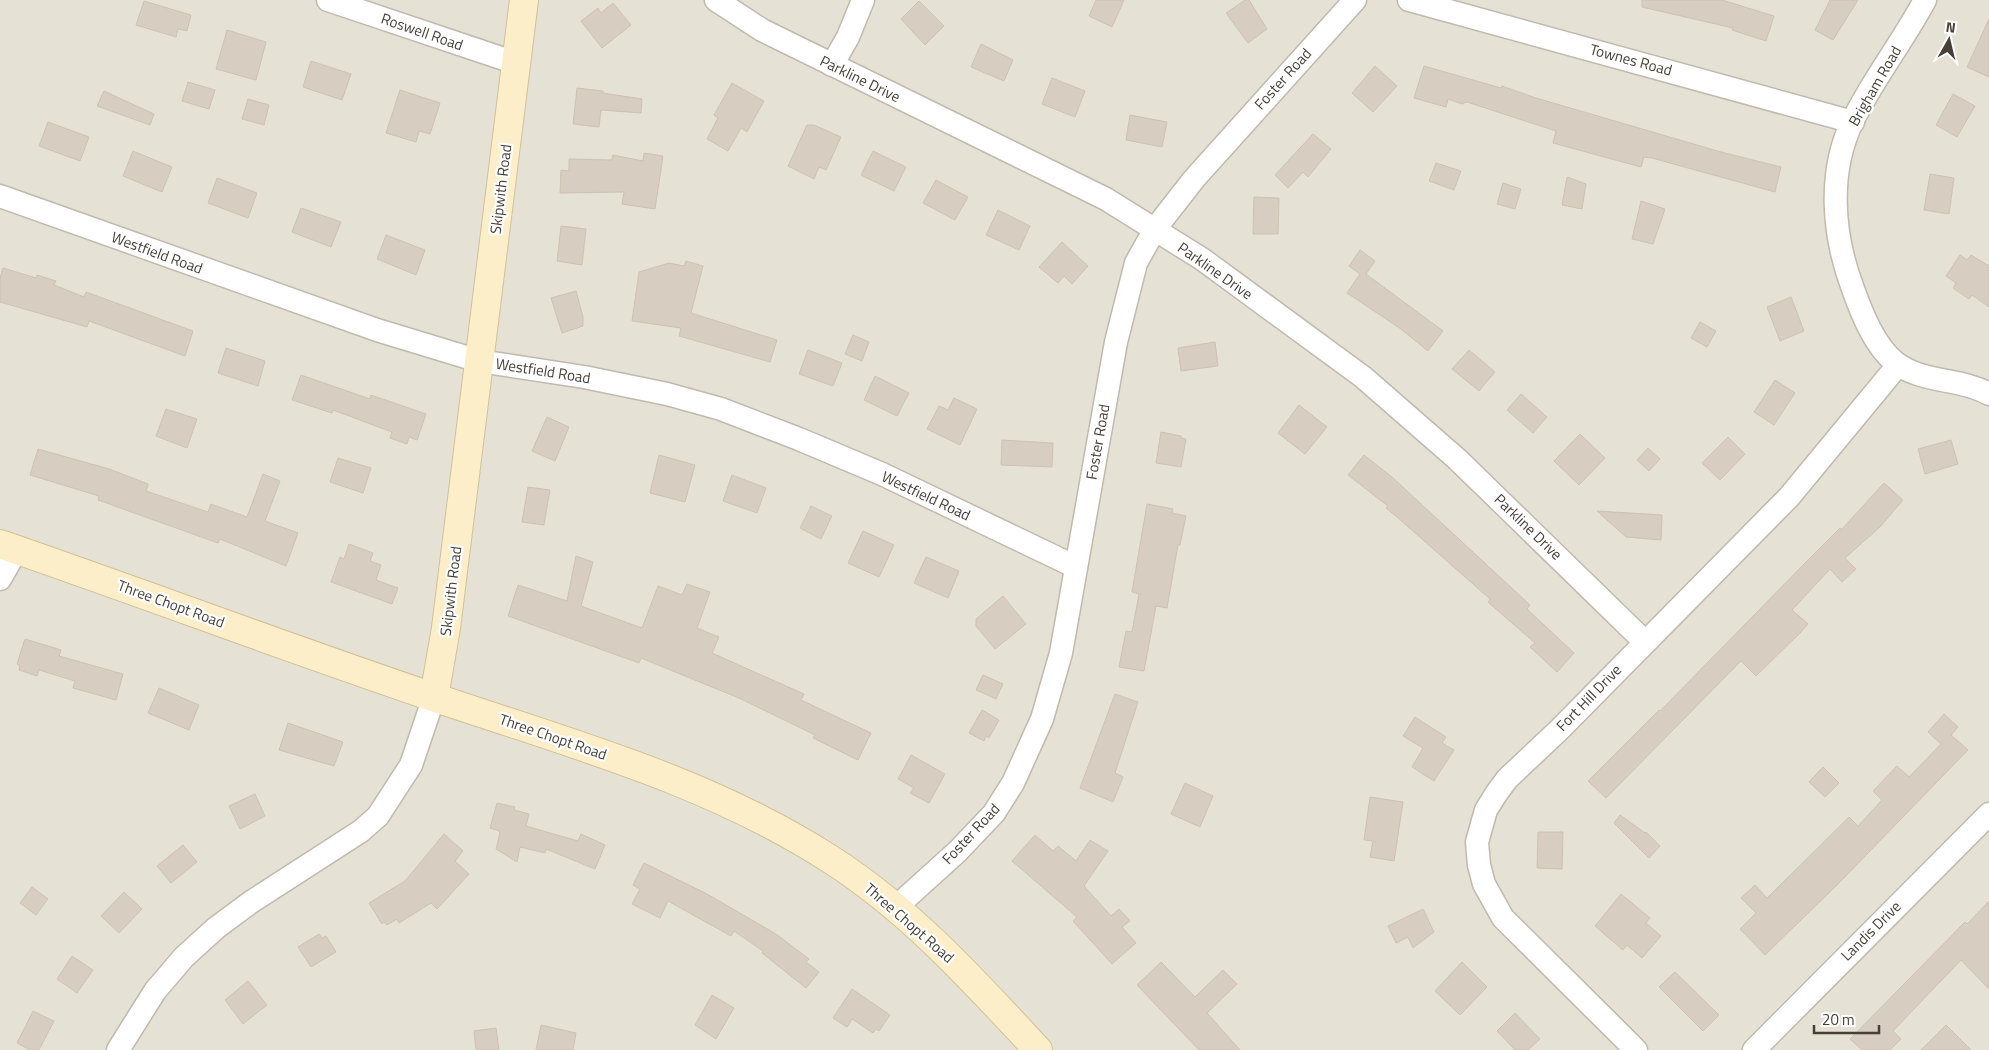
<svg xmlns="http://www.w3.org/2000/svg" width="1989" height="1050" font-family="'Titillium Web',sans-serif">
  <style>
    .residential { fill: #e6e1d5 }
    .building { fill: #d7cdc0; stroke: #cec2b0 }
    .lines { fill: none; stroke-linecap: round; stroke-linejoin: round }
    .street-casing { stroke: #c1b9ad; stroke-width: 25 }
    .secondary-casing { stroke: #d0c198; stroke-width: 30 }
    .street { stroke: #fff; stroke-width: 22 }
    .secondary { stroke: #fceec8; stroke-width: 28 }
    .labels { text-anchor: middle; stroke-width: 4.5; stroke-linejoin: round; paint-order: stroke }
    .street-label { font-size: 15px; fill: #453f36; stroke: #fff }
  </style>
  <rect width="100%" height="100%" fill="#f3efe7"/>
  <rect class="residential" x="0" y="0" width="1989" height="1050"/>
  <g class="building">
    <path d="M1096,0H1124L1112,27L1089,16Z"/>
    <path d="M1245,0H1249L1267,29L1248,43L1226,13Z"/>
    <path d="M1642,0H1722L1774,16L1766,41L1732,30L1733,28L1642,7Z"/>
    <path d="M1830,0H1858L1833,40L1815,30Z"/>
    <path d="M144,1L191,15L187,31L178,29L176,37L136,25Z"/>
    <path d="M919,1L944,26L925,45L901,19Z"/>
    <path d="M613,3L631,25L602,48L581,21L598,8L601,13Z"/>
    <path d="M1989,19V77L1967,67Z"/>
    <path d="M227,30L266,42L256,80L216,69Z"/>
    <path d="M981,44L1013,60L1004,81L971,67Z"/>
    <path d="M311,61L351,74L342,100L303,87Z"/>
    <path d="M1375,66L1397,86L1373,112L1352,93Z"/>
    <path d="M1424,66L1501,88L1502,86L1536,98L1721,152L1781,167L1775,192L1652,158L1644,157L1641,167L1553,143L1556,131L1467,102L1462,104L1448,99L1446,107L1414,98Z"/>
    <path d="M1052,78L1085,91L1075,117L1042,104Z"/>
    <path d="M188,82L215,90L209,109L182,101Z"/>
    <path d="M732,83L764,101L747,132L741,128L728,151L707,139L718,118L714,115Z"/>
    <path d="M577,88L603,91V93L642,99L641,113L601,110L599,127L573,124Z"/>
    <path d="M400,90L440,103L430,134L419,131L416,142L386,133Z"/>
    <path d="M104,91L154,114L150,125L97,106Z"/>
    <path d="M1953,94L1975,106L1957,137L1936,125Z"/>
    <path d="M248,99L269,105L264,125L242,119Z"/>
    <path d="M1130,115L1167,122L1162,147L1126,140Z"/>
    <path d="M48,122L89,137L80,161L39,146Z"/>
    <path d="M807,125H814L841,137L826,170L819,167L814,179L788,166Z"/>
    <path d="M1313,134L1331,149L1308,177L1303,172L1288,188L1275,175Z"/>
    <path d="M133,151L172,167L162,192L123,176Z"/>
    <path d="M873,151L906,167L894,191L861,175Z"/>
    <path d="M644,153L663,156L655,209L622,204L624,192L560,193L561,170L569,171V159L612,160L613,155L643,161Z"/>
    <path d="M1436,163L1461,171L1454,190L1429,181Z"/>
    <path d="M1930,174L1954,178L1949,214L1924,210Z"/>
    <path d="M1567,177L1586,184L1582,209L1562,205Z"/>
    <path d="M217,178L257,193L248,218L208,203Z"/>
    <path d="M936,180L968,197L955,220L923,203Z"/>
    <path d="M1503,183L1521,189L1515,209L1497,204Z"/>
    <path d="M1254,197L1279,198L1278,234H1253Z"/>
    <path d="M1641,201L1665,209L1653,244L1632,239Z"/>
    <path d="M301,208L341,222L331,247L292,232Z"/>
    <path d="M998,210L1030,226L1019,250L986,235Z"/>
    <path d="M561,226L586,229L582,265L557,261Z"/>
    <path d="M386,235L425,250L416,275L377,259Z"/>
    <path d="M1062,242L1088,266L1072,284L1064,276L1058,283L1039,267Z"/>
    <path d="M1360,250L1375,261L1366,274L1443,331L1428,351L1401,329L1347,293L1360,274L1349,266Z"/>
    <path d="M1960,255L1967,260L1971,255L1989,266V307L1972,295L1969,299L1953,288L1956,283L1946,276Z"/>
    <path d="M686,261L703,266L691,313L777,340L770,362L679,336L681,328L632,321L639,272L669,263L684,266Z"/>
    <path d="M3,268L36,278L37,275L56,281L54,285L84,297L86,292L193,331L185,356L89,321L87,327L0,302V278Z"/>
    <path d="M576,291L583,317V326L562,333L551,298Z"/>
    <path d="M1791,297L1804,331L1780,341L1767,307Z"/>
    <path d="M1700,322L1716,331L1707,347L1691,338Z"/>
    <path d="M853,335L869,342L862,361L845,354Z"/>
    <path d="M1215,342L1218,366L1181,371L1178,348Z"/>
    <path d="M226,348L265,361L258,386L218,373Z"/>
    <path d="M808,350L842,363L833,386L799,374Z"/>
    <path d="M1469,350L1495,372L1479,391L1452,369Z"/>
    <path d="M301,375L370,399L371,395L426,414L417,440L409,437L407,444L390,438L392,432L333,410L332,413L292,400Z"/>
    <path d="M875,376L909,393L897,416L864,400Z"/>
    <path d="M1775,380L1795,393L1774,425L1754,412Z"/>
    <path d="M1521,394L1547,417L1533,433L1507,410Z"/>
    <path d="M954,398L977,409L960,445L927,429L939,406L948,410Z"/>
    <path d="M1299,405L1327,427L1305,454L1278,433Z"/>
    <path d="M166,409L197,419L187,448L156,436Z"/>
    <path d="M547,417L569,427L555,461L532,451Z"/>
    <path d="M1161,432L1181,436V438L1186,439L1181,467L1156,463Z"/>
    <path d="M1580,434L1605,458L1579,485L1554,461Z"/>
    <path d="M1728,437L1745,454L1720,480L1702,463Z"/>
    <path d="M1002,440L1053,443L1052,467L1001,465Z"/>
    <path d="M1951,440L1958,464L1925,474L1918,449Z"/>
    <path d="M1648,448L1660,459L1649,471L1637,460Z"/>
    <path d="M38,449L109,469L148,484L146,491L208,512L211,504L247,517L263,474L280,481L265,521L298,533L286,566L220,539L218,543L98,500L99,496L30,475Z"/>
    <path d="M659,455L695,465L685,502L650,493Z"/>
    <path d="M1364,455L1392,477L1530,605L1527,609L1574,653L1557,672L1530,647L1535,643L1488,602L1490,599L1397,517L1386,508L1388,506L1348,475Z"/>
    <path d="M338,458L371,468L363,493L330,482Z"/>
    <path d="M732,475L766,488L757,513L723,501Z"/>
    <path d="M1884,483L1903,500L1880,527L1845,558L1856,569L1842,582L1830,569L1792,610L1808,624L1801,632L1756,676L1741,661L1606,798L1588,781L1659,710L1660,711L1809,559L1840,528L1841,530Z"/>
    <path d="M528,487L550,490L544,525L522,522Z"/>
    <path d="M1147,504L1173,509L1172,513L1186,516L1180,545H1178L1167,608L1156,606L1144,671L1119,667L1126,631L1132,632L1139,594L1132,592Z"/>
    <path d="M811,506L832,516L821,539L800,528Z"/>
    <path d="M1597,511L1662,515L1661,540L1626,537Z"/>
    <path d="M863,531L894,545L879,577L848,563Z"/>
    <path d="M349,544L373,553L370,561L381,565L376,580L398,588L392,604L331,582L340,557L344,559Z"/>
    <path d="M576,556L593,562L581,606L642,628L658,586L682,595L687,584L710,592L697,628L719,637L712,653L804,694L801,700L871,733L858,760L813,738L815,735L739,698L641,658L639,663L508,616L518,585L567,601Z"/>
    <path d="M926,557L959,571L948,598L914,583Z"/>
    <path d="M1003,596L1026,624L995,649L976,626V619Z"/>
    <path d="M25,639L61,650L59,656L123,674L116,700L73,688L75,681L39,670L37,676L19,670L20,666L17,664Z"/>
    <path d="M983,675L1003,684L996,699L976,690Z"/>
    <path d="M159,688L199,705L189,730L148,713Z"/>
    <path d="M1115,694L1138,702L1115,773L1123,777L1113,802L1080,788Z"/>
    <path d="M982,710L999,720L989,738L986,736L984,741L969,733Z"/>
    <path d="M1944,714L1958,727L1951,735L1968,750L1837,885L1765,955L1740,929L1756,913L1741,898L1755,885L1767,898L1849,817L1858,826L1882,800L1873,791L1897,766L1909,777L1941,744L1928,732Z"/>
    <path d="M1415,717L1446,737L1442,743L1454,750L1434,781L1412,767L1423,748L1403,736Z"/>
    <path d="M288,723L343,742L334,766L279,750Z"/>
    <path d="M911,755L945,774L929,803L910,793L914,788L898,779Z"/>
    <path d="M1823,767L1839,783L1825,797L1809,782Z"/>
    <path d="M1185,783L1213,796L1200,827L1171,814Z"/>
    <path d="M255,794L265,816L240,829L229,806Z"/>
    <path d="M1370,797L1403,802L1394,861L1370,857L1373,841L1364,840Z"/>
    <path d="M497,803L515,807L514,810L529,814L526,826L578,841L581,834L605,845L595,869L546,849L545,853L520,847L517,862L496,849L500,833L499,831L490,828Z"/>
    <path d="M1620,815L1645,833L1646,832L1660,846L1649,858L1614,823Z"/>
    <path d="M1538,832H1563L1562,869L1537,868Z"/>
    <path d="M444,834L463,851L455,861L469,874L437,909L431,903L399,923L397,919L387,925L384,922L382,924L369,903L405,881Z"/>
    <path d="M1035,835L1053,851L1058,846L1076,861L1090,840L1108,851L1084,886L1111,916L1119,909L1130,921L1122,927L1136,943L1112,964L1073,921L1077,917L1012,861Z"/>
    <path d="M183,845L197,862L171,883L157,866Z"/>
    <path d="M644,863L707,894L776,934L809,959L806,962L819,972L806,988L762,953L763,951L734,931L731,936L668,901L660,918L632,904L640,889L633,885Z"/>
    <path d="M32,887L48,899L36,915L20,903Z"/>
    <path d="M124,892L142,909L119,933L101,916Z"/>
    <path d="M1621,894L1650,918L1646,923L1661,936L1642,958L1627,945L1623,950L1595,926Z"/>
    <path d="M1989,901V989L1961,960L1893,1031L1901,1039L1890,1050H1862L1850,1039L1965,922L1967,924Z"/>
    <path d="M1423,909L1434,932L1413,948L1408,937L1396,943L1388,926Z"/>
    <path d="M319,934L322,938L326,936L336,952L311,967L298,947Z"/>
    <path d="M72,956L93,970L77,993L57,979Z"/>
    <path d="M1161,962L1195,997L1223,970L1237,984L1207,1013L1240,1050H1199L1137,985Z"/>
    <path d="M1462,962L1487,987L1460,1015L1435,991Z"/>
    <path d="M1675,972L1719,1015L1703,1031L1659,987Z"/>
    <path d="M248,981L267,1005L243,1024L225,1000Z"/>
    <path d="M852,989L890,1015L879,1031L876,1029L873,1033L852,1019L847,1027L833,1018Z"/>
    <path d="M712,995L734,1008L716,1039L695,1025Z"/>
    <path d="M33,1011L54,1021L39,1050H30L17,1043Z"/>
    <path d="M1515,1013L1540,1039L1528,1050H1515L1497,1031Z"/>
    <path d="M541,1025L576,1033L573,1050H536Z"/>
    <path d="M1946,1025L1971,1050H1921Z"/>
    <path d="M496,1028L499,1050H476L474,1031Z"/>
  </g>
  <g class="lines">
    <defs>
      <g id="street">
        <path d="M328,0L516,63"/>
        <path d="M716,0L762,30L1106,199L1202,259L1363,377L1457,459L1645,642"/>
        <path d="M1409,0L1853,122"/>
        <path d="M1925,0C1903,41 1874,78 1853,120C1827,173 1833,236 1853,289C1862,314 1875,347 1896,363C1922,383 1961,378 1989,394"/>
        <path d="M832,65L848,37L863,0"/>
        <path d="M0,196L377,330L479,361L584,377L667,394L721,409L799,439L882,474L1076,567"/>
        <path d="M0,579L17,549"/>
        <path d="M895,908L958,851L994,813L1013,783L1042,719L1061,653L1116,342L1136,263L1155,229L1194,179L1355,0"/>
        <path d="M118,1050L155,991L184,957L216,928L251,902L361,831L378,816L411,765L434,697"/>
        <path d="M1636,1050L1503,918L1484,884L1479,865L1477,842L1486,810L1496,794L1507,779L1560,729L1789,497L1898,365"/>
        <path d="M1754,1050L1989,814"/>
      </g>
      <g id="secondary">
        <path d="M0,544C145,594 288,648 433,697C569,743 709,781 830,859C910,910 974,981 1038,1050"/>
        <path d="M434,697L446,628L524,0"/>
      </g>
    </defs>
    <use href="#street" class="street-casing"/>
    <use href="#secondary" class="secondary-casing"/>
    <use href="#street" class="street"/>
    <use href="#secondary" class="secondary"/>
  </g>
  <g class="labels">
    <g class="street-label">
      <text transform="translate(422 32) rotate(19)" y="5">Roswell Road</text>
      <text transform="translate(1631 60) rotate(15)" y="5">Townes Road</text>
      <text transform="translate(860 79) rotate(26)" y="5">Parkline Drive</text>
      <text transform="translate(1283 79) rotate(-48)" y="5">Foster Road</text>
      <text transform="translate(1875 86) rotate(-60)" y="5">Brigham Road</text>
      <text transform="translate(501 189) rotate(-83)" y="5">Skipwith Road</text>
      <text transform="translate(157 253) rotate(20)" y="5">Westfield Road</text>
      <text transform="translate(1215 271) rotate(35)" y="5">Parkline Drive</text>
      <text transform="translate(543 371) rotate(9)" y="5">Westfield Road</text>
      <text transform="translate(1098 442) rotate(-80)" y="5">Foster Road</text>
      <text transform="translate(926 496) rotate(25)" y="5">Westfield Road</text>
      <text transform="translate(1528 527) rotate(44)" y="5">Parkline Drive</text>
      <text transform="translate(451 591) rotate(-83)" y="5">Skipwith Road</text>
      <text transform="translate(171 604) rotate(20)" y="5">Three Chopt Road</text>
      <text transform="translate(1589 698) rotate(-46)" y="5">Fort Hill Drive</text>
      <text transform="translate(553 737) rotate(19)" y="5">Three Chopt Road</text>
      <text transform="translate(971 834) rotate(-47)" y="5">Foster Road</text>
      <text transform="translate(909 923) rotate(41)" y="5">Three Chopt Road</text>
      <text transform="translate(1871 931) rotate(-45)" y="5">Landis Drive</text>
    </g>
  </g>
  <g transform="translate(1949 40) rotate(8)" stroke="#ffffff" stroke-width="4" paint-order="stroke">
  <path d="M0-4L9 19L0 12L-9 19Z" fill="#453f36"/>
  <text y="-8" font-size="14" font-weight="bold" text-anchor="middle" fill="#453f36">N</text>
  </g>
  <path d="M1814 1025v8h65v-8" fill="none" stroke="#453f36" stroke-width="2.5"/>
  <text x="1822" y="1025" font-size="15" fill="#453f36" stroke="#ffffff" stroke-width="4" paint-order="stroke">20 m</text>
</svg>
